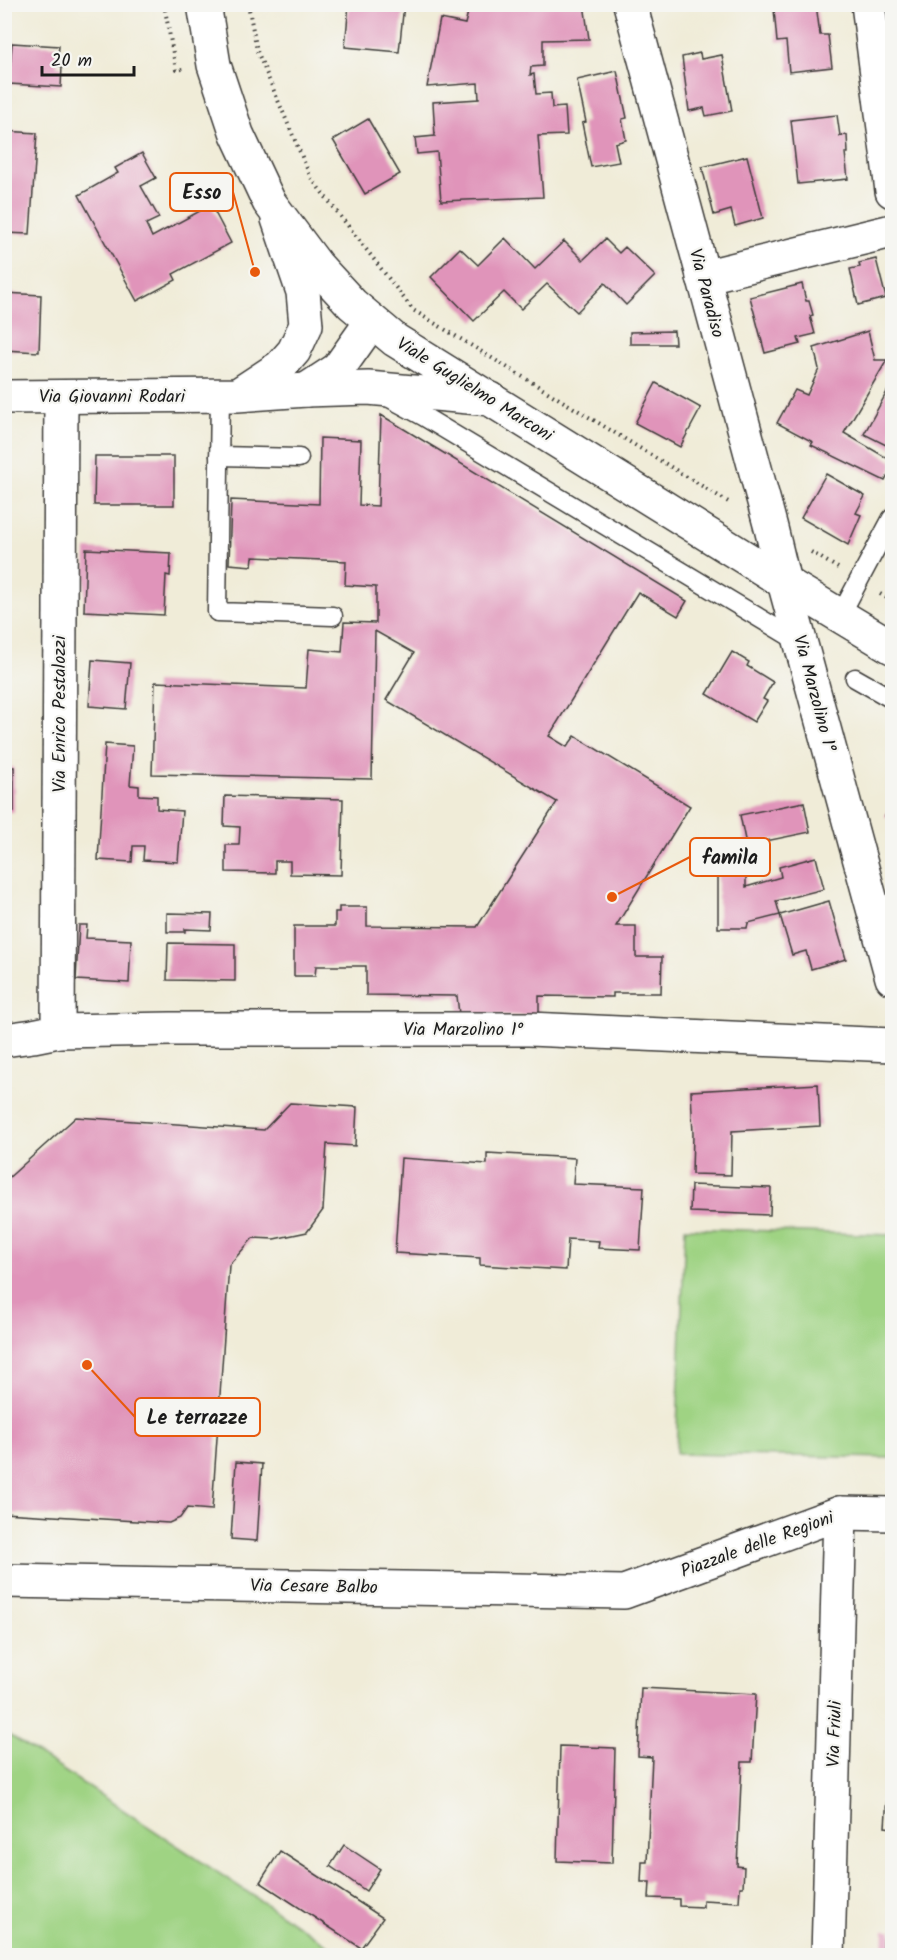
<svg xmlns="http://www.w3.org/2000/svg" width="897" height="1960" font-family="Kalam,sans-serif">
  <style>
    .green { fill: #9fd383; stroke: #5e7850; stroke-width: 1.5 }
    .building { fill: #e094ba }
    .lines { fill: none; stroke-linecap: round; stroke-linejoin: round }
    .lane-casing { stroke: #3c3b38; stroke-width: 21 }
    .street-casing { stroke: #3c3b38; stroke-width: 36 }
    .secondary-casing { stroke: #3c3b38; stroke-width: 36 }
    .path { stroke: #3c3b38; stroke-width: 4; stroke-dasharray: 1.5 4.5; stroke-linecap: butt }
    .lane { stroke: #fff; stroke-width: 18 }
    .street { stroke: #fff; stroke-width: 33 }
    .secondary { stroke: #fff; stroke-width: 33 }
    .labels { text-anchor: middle; stroke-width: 4.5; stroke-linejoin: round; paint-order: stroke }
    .street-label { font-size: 18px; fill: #1c1c1c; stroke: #f6f6f2 }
    .leader { fill: none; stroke: #e8590c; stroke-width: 2 }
    .callout-dot { fill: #e8590c; stroke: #f6f6f2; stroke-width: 2 }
    .callout { fill: #f6f6f2; stroke: #e8590c; stroke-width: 2 }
    .callout-label { font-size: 20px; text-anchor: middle; font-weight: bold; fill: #1c1c1c }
  </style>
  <rect width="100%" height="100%" fill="#f6f6f2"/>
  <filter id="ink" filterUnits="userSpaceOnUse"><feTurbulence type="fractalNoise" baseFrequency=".0167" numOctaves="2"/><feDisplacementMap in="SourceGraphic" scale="12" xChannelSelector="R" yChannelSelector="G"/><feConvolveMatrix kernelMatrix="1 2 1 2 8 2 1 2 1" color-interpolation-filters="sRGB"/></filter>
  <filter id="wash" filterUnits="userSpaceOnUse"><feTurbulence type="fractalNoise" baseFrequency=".008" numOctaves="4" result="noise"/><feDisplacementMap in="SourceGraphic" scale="24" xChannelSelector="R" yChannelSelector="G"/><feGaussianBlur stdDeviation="1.35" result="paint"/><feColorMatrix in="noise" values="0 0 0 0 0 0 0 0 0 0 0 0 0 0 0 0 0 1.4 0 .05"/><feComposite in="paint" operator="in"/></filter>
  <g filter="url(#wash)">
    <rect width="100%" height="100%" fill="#f0ecd8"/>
    <g class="green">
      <path d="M685,1228L892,1235V1458L676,1454Z"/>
      <path d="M4,1732H5L343,1955H5Z"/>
    </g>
    <g id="blocks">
      <g class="building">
        <path d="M349,4H404L399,52L345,47Z"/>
        <path d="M470,4H584L589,39L543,40V66L531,67L530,75L534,74L536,94L551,93L552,108L565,107L567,135L538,136L543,197L441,201L437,152L417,154L415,138L435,136L433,102L479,99L478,83L427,87L440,19L465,24Z"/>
        <path d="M816,4L820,35H828L832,67L789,72L786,41L777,42L774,9Z"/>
        <path d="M12,43L59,46L57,66H62L61,87L9,84Z"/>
        <path d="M700,53L701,59L722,55L732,111L706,116L704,108L689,111L682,57Z"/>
        <path d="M617,71L627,118L622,119L626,140L615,143L619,162L591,167L582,123L586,122L577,80Z"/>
        <path d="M837,115L840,136L847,135L848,153H845L848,179L798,184L791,120Z"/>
        <path d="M368,119L400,174L365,194L333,140Z"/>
        <path d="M4,131L37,133L30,234L4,233Z"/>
        <path d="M142,153L156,178L141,186L159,218L146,224L152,237L211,205L231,243L173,274L176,280L137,301L79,195L118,173L115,168Z"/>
        <path d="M747,156L763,218L735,226L731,210L714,215L702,167Z"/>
        <path d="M505,238L535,269L564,241L583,260L605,239L619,253L625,247L655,276L626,305L605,283L577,312L547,284L521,309L504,292L474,321L431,277L460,248L478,265Z"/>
        <path d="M876,259L886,298L858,305L850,269L860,267L859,263Z"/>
        <path d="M802,284L806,301H809L813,315L810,316L815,334L798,338L800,344L765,353L750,297Z"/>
        <path d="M4,293L41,295L39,352L4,350Z"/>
        <path d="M674,331L675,344H630V332Z"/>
        <path d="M868,331L875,360H887L844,433L892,461V468L885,481L811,445L813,442L777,423L795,390L807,395L819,369L814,348Z"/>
        <path d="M656,383L701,408L680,447L635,423Z"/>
        <path d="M888,390L892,392V448L864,434Z"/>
        <path d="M381,415L687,601L678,616L638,592L549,736L567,747L575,736L690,806L616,926H636V957H662L661,993H613V997L539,996V1016L459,1014L457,996L366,995V966H316L315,976H294V926H335V912H339V907H367V926L477,927L557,802L386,700L414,653L375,631L372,779L152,774L155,682L306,688L309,649L342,652L344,622L376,623V587L345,585L346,561L253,557L252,566L229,564L231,500L319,504L320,438L361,440L359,505L378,506Z"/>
        <path d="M95,456H174V505H94Z"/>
        <path d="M826,474L865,496L856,513L861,515L848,545L801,518Z"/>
        <path d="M86,549L171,553L170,576L166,575L164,615L84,611Z"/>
        <path d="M732,652L749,662L747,666L773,682L763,699L767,701L754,722L707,694Z"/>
        <path d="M92,660L130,663L126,709L89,706Z"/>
        <path d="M105,744L133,746L130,785L139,786V795L157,796V809L182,811L178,862L143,860L144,846H133L132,862L98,860Z"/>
        <rect x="4" y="767" width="10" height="45"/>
        <path d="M225,796L343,799L341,875L290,874V861H275V873L226,872V845H239L240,827L224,826Z"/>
        <path d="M804,802L810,832L746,845L740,815Z"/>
        <path d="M892,804V821L885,816Z"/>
        <path d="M746,847V887L781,877L779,867L816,857L824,889L776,901L780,915L748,923L747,928H718V848Z"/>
        <path d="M829,901L846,959L811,969L806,951L792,955L780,915Z"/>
        <path d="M167,913L212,914L211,930L185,929V932H167Z"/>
        <path d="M79,925H87L86,938L131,940L129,983L76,980Z"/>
        <path d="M168,943L235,944V981L167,980Z"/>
        <path d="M818,1084L820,1126L732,1131L731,1175L692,1174L693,1134L691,1091Z"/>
        <path d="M290,1103L357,1107L355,1146L327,1144L323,1210L307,1232L274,1239L253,1238L229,1265L212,1510L187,1508L180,1518L169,1523L4,1513V1182L76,1117L264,1130Z"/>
        <path d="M487,1153L575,1158L573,1184L644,1187L640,1250L598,1248L599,1241L568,1239L566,1270L480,1265V1258L395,1253L401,1158L487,1164Z"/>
        <path d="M691,1185L771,1188L770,1215L690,1212Z"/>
        <path d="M236,1462L262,1464L257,1541L231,1539Z"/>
        <path d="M889,1683H892V1717H888Z"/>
        <path d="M641,1688L756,1694L752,1762H742L737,1866L744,1867L743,1887H740L739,1902L703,1900V1907L679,1906V1899L649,1898L650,1882H641L642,1862H647L652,1757L638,1756Z"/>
        <path d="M560,1746L615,1748L612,1863L557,1861Z"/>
        <path d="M888,1781L892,1782V1828L885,1827Z"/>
        <path d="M344,1845L380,1869L366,1891L330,1866Z"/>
        <path d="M280,1851L383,1918L361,1948L260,1882Z"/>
        <path d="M884,1930H892V1956H883Z"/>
      </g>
    </g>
  </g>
  <g filter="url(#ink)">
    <use href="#blocks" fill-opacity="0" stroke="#3c3b38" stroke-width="1.5"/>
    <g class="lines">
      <defs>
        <g id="lane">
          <path d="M220,395L217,612L333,616"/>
          <path d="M386,396L423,416L801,643"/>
          <path d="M219,456L299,458"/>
          <path d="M840,616L892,518"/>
          <path d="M855,678L892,699"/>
        </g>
        <g id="street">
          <path d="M630,4L771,528L784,582L892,978"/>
          <path d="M868,4L892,191"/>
          <path d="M703,277L892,231"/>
          <path d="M306,390L338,369L372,321"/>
          <path d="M239,394L280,367L294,351L306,325L303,292L278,219"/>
          <path d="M4,397L237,395L306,390L368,388L491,399"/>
          <path d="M58,1031L61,397"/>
          <path d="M4,1581L624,1592L840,1513L892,1514"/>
          <path d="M828,1956L840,1513"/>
        </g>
        <g id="secondary">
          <path d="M204,4L214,65L237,134L269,202L317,266L352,304L395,340L784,582L892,647"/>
          <path d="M4,1040L33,1036L58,1031L171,1029H529L892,1045"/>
        </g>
      </defs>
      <use href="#lane" class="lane-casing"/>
      <use href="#street" class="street-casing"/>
      <use href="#secondary" class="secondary-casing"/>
      <g class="path">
        <path d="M164,4L176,70L183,69"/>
        <path d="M248,4L257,51L311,178L413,310L730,503"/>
        <path d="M811,552L838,568"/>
        <path d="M880,594L892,601"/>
      </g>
      <use href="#lane" class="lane"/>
      <use href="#street" class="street"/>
      <use href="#secondary" class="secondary"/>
    </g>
  </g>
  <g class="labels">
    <g class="street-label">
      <text transform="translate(707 293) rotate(75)" y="6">Via Paradiso</text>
      <text transform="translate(475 389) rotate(32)" y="6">Viale Guglielmo Marconi</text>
      <text x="112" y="402">Via Giovanni Rodari</text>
      <text transform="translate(815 693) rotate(75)" y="6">Via Marzolino 1°</text>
      <text transform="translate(59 714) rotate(-90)" y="6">Via Enrico Pestalozzi</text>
      <text x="463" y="1035">Via Marzolino 1°</text>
      <text transform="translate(757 1544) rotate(-20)" y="6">Piazzale delle Regioni</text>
      <text transform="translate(314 1586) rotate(1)" y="6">Via Cesare Balbo</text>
      <text transform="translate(834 1734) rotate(-88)" y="6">Via Friuli</text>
    </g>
  </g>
  <path class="leader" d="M255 272L233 192M612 897L690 857M87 1365L135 1417"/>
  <g class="callout-dot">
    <circle cx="255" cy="272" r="6"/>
    <circle cx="612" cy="897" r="6"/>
    <circle cx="87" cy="1365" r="6"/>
  </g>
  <g class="callout">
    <rect x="170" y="173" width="63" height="38" rx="6"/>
    <rect x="690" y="838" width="80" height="38" rx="6"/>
    <rect x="135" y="1398" width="125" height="38" rx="6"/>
  </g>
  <g class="callout-label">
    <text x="202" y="199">Esso</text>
    <text x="730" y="864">famila</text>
    <text x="197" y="1424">Le terrazze</text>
  </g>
  <rect width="897" height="1960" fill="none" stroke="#f6f6f2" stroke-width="24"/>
  <path d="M42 66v9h92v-9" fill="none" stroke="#1c1c1c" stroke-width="3"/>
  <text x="51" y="66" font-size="18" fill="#1c1c1c" stroke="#f6f6f2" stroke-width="4.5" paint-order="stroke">20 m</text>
</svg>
